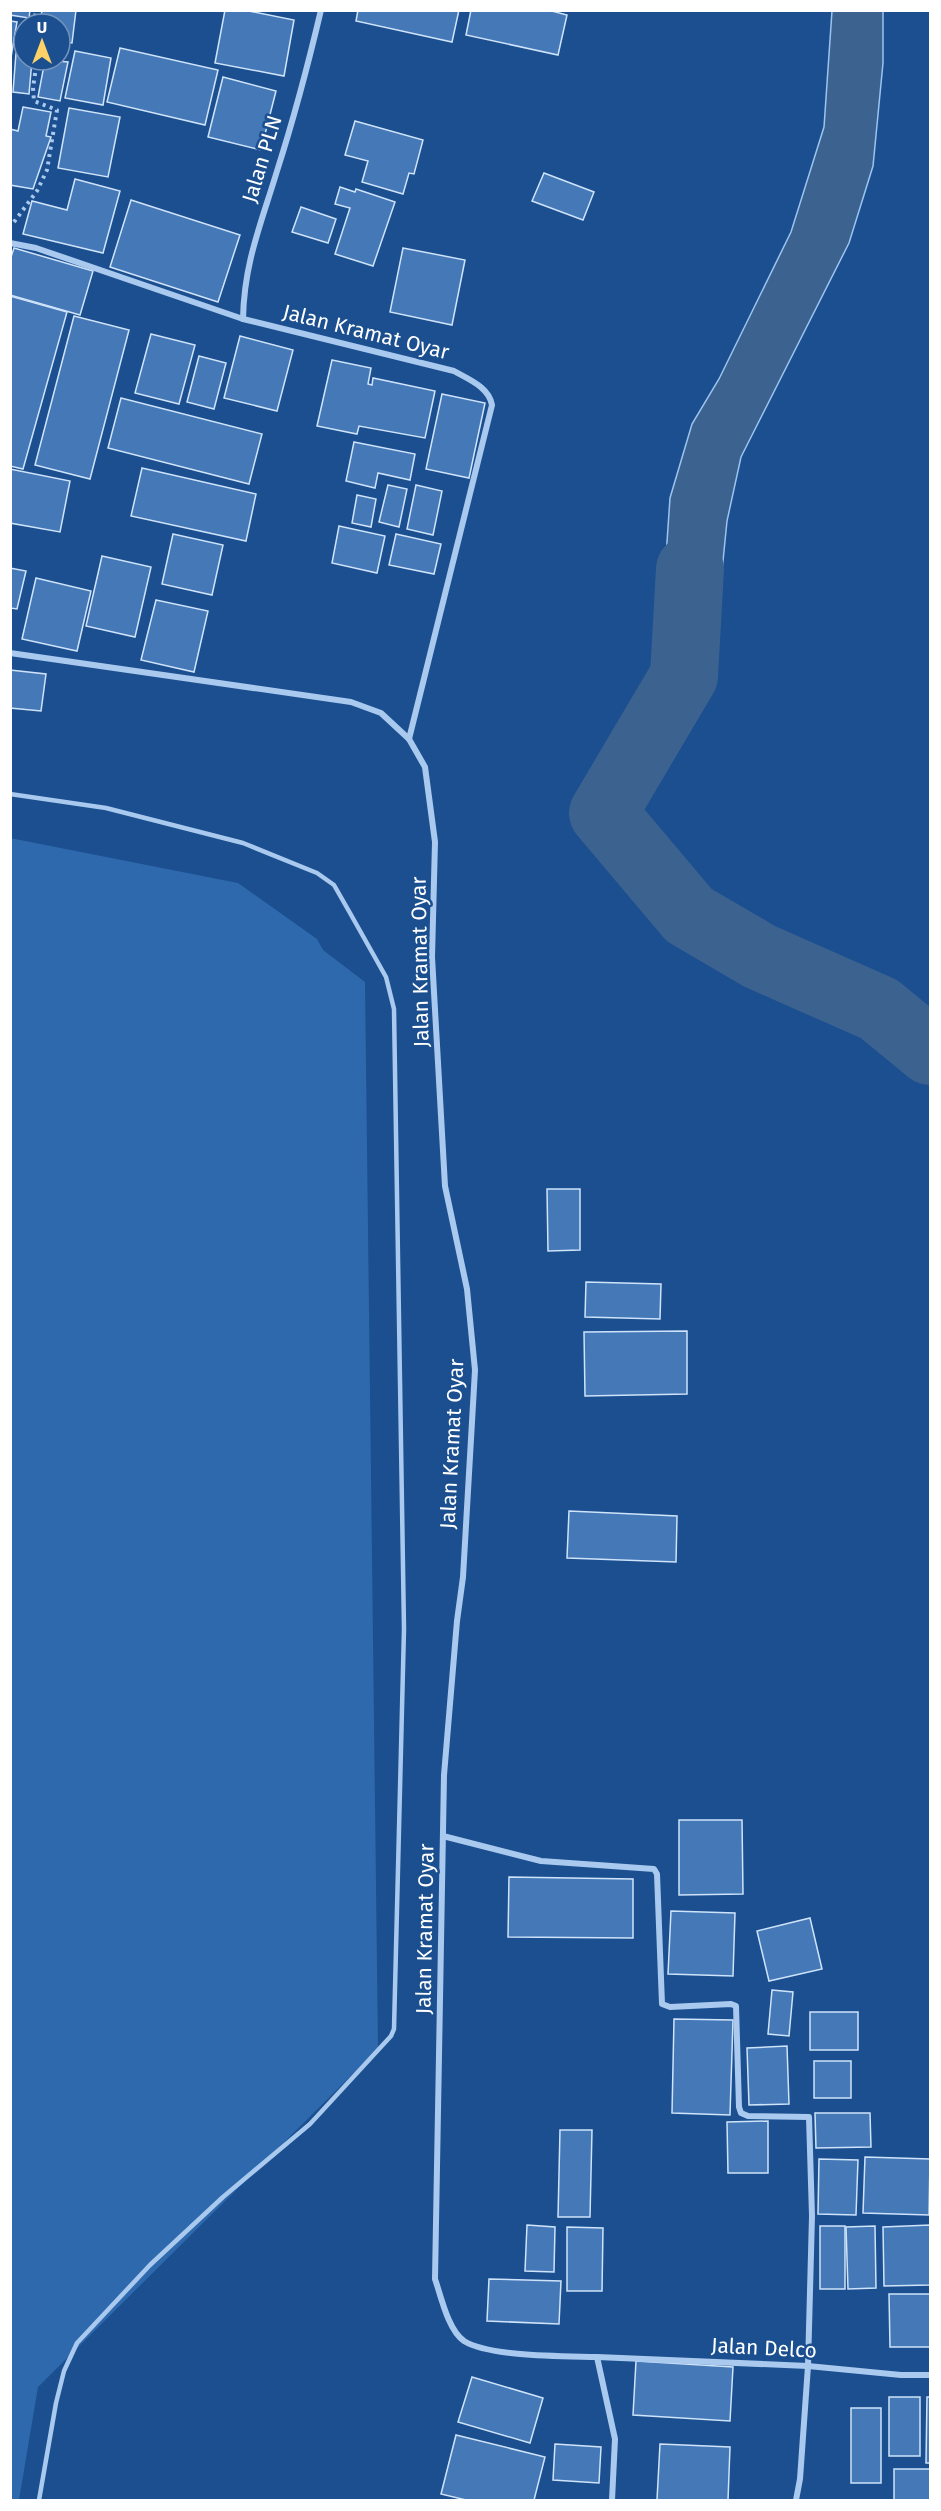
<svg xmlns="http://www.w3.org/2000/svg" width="941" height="2511" font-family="'Fira Sans',sans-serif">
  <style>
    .green { fill: #2e69ad }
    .water { fill: #3c6290; stroke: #9cc4f0; stroke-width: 1.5 }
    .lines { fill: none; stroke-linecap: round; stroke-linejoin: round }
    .river { stroke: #3c6290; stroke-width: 68 }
    .building { fill: #4478b7; stroke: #cfe3fa; stroke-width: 1.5 }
    .path { stroke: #a9c9ee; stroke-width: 4; stroke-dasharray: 3 4.5; stroke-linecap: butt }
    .lane { stroke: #a9c9ee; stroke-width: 4.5 }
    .street { stroke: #a9c9ee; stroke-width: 6 }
    .labels { text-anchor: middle; stroke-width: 5; stroke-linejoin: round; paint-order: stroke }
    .street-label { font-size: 21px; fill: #fff; stroke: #1b4f8f }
  </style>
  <rect width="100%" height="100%" fill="#1b4f8f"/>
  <path class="green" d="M10,838L238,883L317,939L323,950L365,982L378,2049L38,2387L19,2500H10Z"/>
  <path class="water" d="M832,11H883V63L873,166L849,243L741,457L727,521L713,661L659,659L670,498L692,424L719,379L791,232L824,127Z"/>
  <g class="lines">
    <path class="river" d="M690,569L684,676L603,813L689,915L759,956L879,1009L930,1051"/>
  </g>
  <g class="building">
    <path d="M10,10H30L29,18L10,15Z"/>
    <path d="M42,10H76L72,43L60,41V24H40Z"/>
    <path d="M225,10H244L294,20L284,76L215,63Z"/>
    <path d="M358,10H459L452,42L356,21Z"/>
    <path d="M471,10H548L567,15L558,55L466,35Z"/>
    <path d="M10,21L17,22L10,63Z"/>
    <path d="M120,48L218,70L205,125L107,102Z"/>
    <path d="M75,51L111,58L103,105L65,98Z"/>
    <path d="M16,53L24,54V60H32L29,94L13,92Z"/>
    <path d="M45,60L68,62L60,101L38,97Z"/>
    <path d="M223,77L276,91L261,150L208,137Z"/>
    <path d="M23,107L51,112L46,136L51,137L33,189L10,185V129L18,131Z"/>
    <path d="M69,108L120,117L108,177L58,168Z"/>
    <path d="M355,121L423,140L414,174L409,173L403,194L362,182L368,161L345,155Z"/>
    <path d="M544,173L594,192L583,220L532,201Z"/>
    <path d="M75,179L120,191L103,253L23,234L32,201L67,210Z"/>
    <path d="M340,187L355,192L356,189L395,202L373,266L335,254L350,208L335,204Z"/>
    <path d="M131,200L240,235L218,302L110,267Z"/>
    <path d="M301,207L336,219L328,243L292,232Z"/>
    <path d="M14,248L93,271L80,315L10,295V260Z"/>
    <path d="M403,248L465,260L452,325L390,312Z"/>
    <path d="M10,296L67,312L23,469L10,466Z"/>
    <path d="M74,316L129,330L90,479L35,465Z"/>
    <path d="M151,334L195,345L179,404L135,393Z"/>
    <path d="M240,336L293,350L277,411L224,398Z"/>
    <path d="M199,356L226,363L214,409L187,402Z"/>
    <path d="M332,360L371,368L368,384L372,385L373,378L435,391L425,438L359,426L357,434L317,426Z"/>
    <path d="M442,394L485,403L469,478L426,469Z"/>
    <path d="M121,398L262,434L249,484L108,448Z"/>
    <path d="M354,442L415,454L410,480L378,473L375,488L346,481Z"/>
    <path d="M142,468L256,494L246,541L131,516Z"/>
    <path d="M10,469L70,481L60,532L10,523Z"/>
    <path d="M388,485L407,489L399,527L379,522Z"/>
    <path d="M416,485L442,491L433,535L407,529Z"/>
    <path d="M357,495L376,499L371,527L352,523Z"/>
    <path d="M339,526L385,536L377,573L332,563Z"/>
    <path d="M173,534L223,545L212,595L162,584Z"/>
    <path d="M396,534L441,544L434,574L389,565Z"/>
    <path d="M102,556L151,567L135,637L86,626Z"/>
    <path d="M10,568L26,571L17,609L11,608L10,612Z"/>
    <path d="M36,578L91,591L77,651L22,639Z"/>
    <path d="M156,600L208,611L194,672L141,660Z"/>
    <path d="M10,670L46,674L41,711L10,708Z"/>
    <path d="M547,1189H580V1250L548,1251Z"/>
    <path d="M586,1282L661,1284L660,1319L585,1317Z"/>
    <path d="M687,1331V1394L585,1396L584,1332Z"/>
    <path d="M569,1511L677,1516L676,1562L567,1558Z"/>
    <path d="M679,1820H742L743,1894L679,1895Z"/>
    <path d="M509,1877L633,1879V1938L508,1937Z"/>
    <path d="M671,1911L735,1913L733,1976L668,1974Z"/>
    <path d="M810,1918L822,1969L769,1981L757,1931Z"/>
    <path d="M772,1990L793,1992L789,2036L768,2034Z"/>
    <rect x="810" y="2012" width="48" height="38"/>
    <path d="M674,2019L733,2020L730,2115L672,2113Z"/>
    <path d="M787,2046L789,2104L749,2105L747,2048Z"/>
    <rect x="814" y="2061" width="37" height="37"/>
    <path d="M815,2113H870L871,2147L816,2148Z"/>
    <path d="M768,2121V2173H728L727,2122Z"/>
    <path d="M560,2130H592L590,2217H558Z"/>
    <path d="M865,2157L930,2159L929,2215L863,2213Z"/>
    <path d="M819,2159L858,2160L856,2215L818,2214Z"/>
    <path d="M527,2225L555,2227L554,2272L525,2271Z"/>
    <path d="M930,2225V2285L884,2286L883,2227Z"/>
    <rect x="820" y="2226" width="25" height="63"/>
    <path d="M875,2226L876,2288L848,2289L846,2227Z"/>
    <path d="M567,2227L603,2228L602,2291H567Z"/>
    <path d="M489,2279L561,2281L559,2324L487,2321Z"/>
    <path d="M889,2294H930V2347H890Z"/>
    <path d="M636,2361L733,2367L730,2421L633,2415Z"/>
    <path d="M472,2377L543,2398L530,2443L458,2422Z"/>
    <rect x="889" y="2397" width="31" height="59"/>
    <path d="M927,2397H930V2463H926Z"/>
    <rect x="851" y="2408" width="30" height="75"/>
    <path d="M456,2435L545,2457L534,2500H466L441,2494Z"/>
    <path d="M555,2444L601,2447L599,2483L553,2480Z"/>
    <path d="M660,2444L730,2447L728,2500H657Z"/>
    <rect x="894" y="2469" width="36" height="31"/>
  </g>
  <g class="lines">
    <g class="path">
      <path d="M34,24L36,10"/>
      <path d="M14,222L37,191L47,170L57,110L34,101L33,88L37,60"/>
    </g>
    <path class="lane" d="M10,794L106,808L243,843L317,873L334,885L350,913L386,977L394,1009L404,1629L394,2029L391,2036L310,2124L223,2197L150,2265L77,2343L64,2371L56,2403L39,2500"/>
    <g class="street">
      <path d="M10,243L36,248L243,319L454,371C468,379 489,387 492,405L409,739L425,767L435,842L432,957L445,1186L467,1289L475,1370L463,1577L457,1621L444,1775L435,2279C441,2296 448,2330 464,2341C490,2357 564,2356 597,2357L615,2439L612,2500"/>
      <path d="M243,319C244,263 261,224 277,171C294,118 308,65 321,10"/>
      <path d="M10,653L351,702L381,713L409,739"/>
      <path d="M443,1836L541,1861L654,1869L657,1874L662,2004L670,2007L731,2004L736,2006L739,2107L741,2113L748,2116L809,2117L812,2216L808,2366L800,2479L796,2500"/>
      <path d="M597,2357L808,2366L901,2375H930"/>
    </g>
  </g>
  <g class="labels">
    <g class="street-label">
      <text transform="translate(262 159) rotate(-73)" y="7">Jalan PLN</text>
      <text transform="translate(366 332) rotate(14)" y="7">Jalan Kramat Oyar</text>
      <text transform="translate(420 962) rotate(-91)" y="7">Jalan Kramat Oyar</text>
      <text transform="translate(452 1444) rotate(-87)" y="7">Jalan Kramat Oyar</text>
      <text transform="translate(425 1929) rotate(-89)" y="7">Jalan Kramat Oyar</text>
      <text transform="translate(764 2348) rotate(3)" y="7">Jalan Delco</text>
    </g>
  </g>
  <rect width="941" height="2511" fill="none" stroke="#ffffff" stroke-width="24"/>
  <g transform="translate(42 42)"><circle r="28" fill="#1b4f8f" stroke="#7695bc" stroke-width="1.5"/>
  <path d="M0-4.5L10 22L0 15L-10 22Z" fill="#ffd166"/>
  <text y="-9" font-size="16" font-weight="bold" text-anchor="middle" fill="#ffffff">U</text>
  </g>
</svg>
